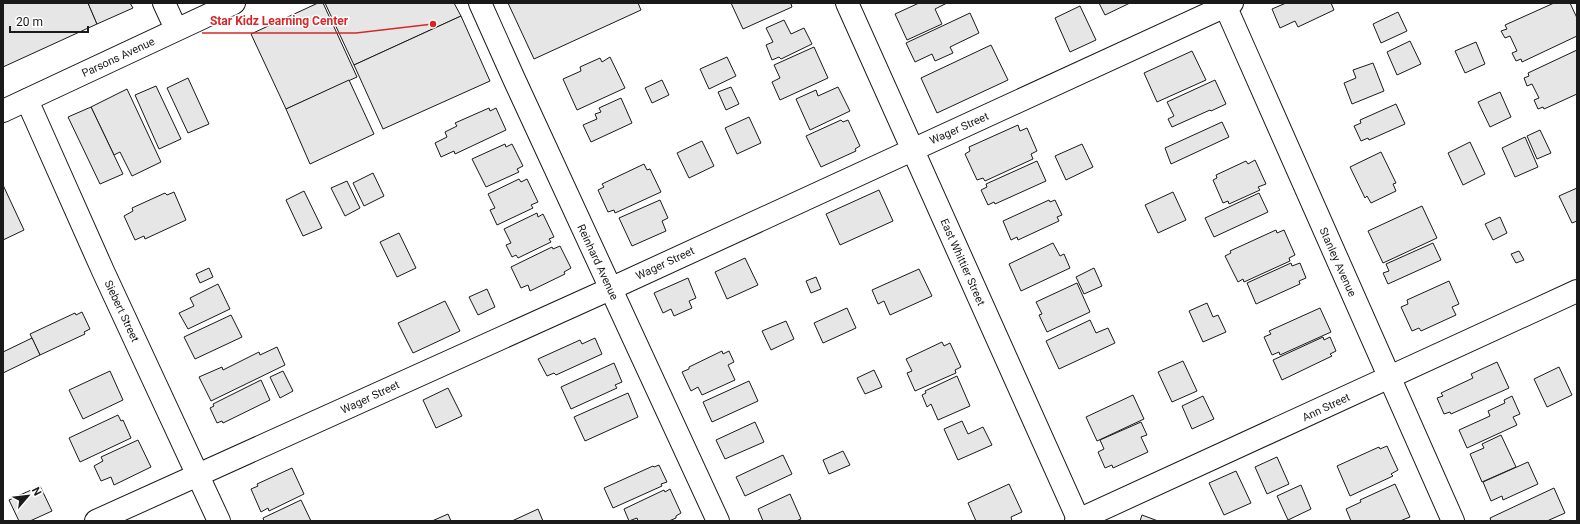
<svg xmlns="http://www.w3.org/2000/svg" width="1580" height="524" font-family="Roboto,sans-serif">
  <style>
    .building { fill: #e6e6e6; stroke: #1a1a1a }
    .lines { fill: none; stroke-linecap: round; stroke-linejoin: round }
    .minor-casing { stroke: #1a1a1a; stroke-width: 24 }
    .tertiary-casing { stroke: #1a1a1a; stroke-width: 24 }
    .primary-casing { stroke: #1a1a1a; stroke-width: 24 }
    .minor { stroke: #fff; stroke-width: 22 }
    .tertiary { stroke: #fff; stroke-width: 22 }
    .primary { stroke: #fff; stroke-width: 22 }
    .labels { text-anchor: middle; stroke-width: 3; stroke-linejoin: round; paint-order: stroke }
    .street-label { font-size: 11px; fill: #1a1a1a; stroke: #fff }
    .leader { fill: none; stroke: #d62828; stroke-width: 1.5 }
    .callout-dot { fill: #d62828; stroke: #fff; stroke-width: 1.5 }
    .callout-label { font-size: 12px; text-anchor: middle; font-weight: bold; fill: #d62828; stroke: #fff; stroke-width: 3; stroke-linejoin: round; paint-order: stroke }
  </style>
  <rect width="100%" height="100%" fill="#fff"/>
  <g class="building">
    <path d="M3,3H88L97,24L3,67Z"/>
    <path d="M88,3H130L133,8L97,24Z"/>
    <path d="M318,3H323L357,77L286,109L251,34Z"/>
    <path d="M325,3H454L461,16L354,65Z"/>
    <path d="M508,3H638L641,10L534,59Z"/>
    <path d="M731,3H793L791,4L792,7L743,29Z"/>
    <path d="M919,3H947L935,9L942,24L907,40L895,14Z"/>
    <path d="M1099,3H1130L1105,15Z"/>
    <path d="M1286,3H1331L1334,10L1298,27L1295,21L1280,28L1272,9Z"/>
    <path d="M1554,3H1570L1577,18V36L1522,62L1521,59L1516,61L1512,53L1517,51L1510,36L1505,38L1501,31L1507,29L1505,25Z"/>
    <path d="M1080,6L1096,40L1070,52L1055,18Z"/>
    <path d="M1398,12L1407,31L1381,43L1373,24Z"/>
    <path d="M970,13L979,33L950,47L953,53L935,61L932,54L915,62L906,43Z"/>
    <path d="M461,16L490,81L383,129L354,65Z"/>
    <path d="M784,20L791,34L804,28L812,44L781,59L779,57L772,60L766,45L773,42L766,28Z"/>
    <path d="M1410,41L1421,64L1397,75L1387,52Z"/>
    <path d="M1476,42L1485,64L1465,73L1455,51Z"/>
    <path d="M991,45L1008,80L937,113L921,78Z"/>
    <path d="M814,47L828,78L780,100L772,82L780,78L774,65Z"/>
    <path d="M1577,50V94L1544,109L1543,107L1538,109L1534,100L1539,98L1532,84L1527,86L1524,78L1529,76L1528,73Z"/>
    <path d="M1192,51L1206,80L1157,102L1144,73Z"/>
    <path d="M610,57L625,88L577,110L563,79L581,71L580,67L600,58L602,62Z"/>
    <path d="M727,57L736,76L709,89L700,69Z"/>
    <path d="M1373,63L1384,91L1352,104L1344,83L1356,78L1353,70Z"/>
    <path d="M188,78L209,124L188,133L167,88Z"/>
    <path d="M349,80L374,134L310,164L286,109Z"/>
    <path d="M662,80L669,95L652,103L645,88Z"/>
    <path d="M1215,80L1226,104L1211,111L1210,110L1172,127L1168,119L1174,116L1167,102Z"/>
    <path d="M156,86L181,139L159,149L135,95Z"/>
    <path d="M731,87L739,104L726,110L718,92Z"/>
    <path d="M838,87L850,111L810,130L796,99L816,90L818,96Z"/>
    <path d="M127,89L161,162L132,176L120,152L114,155L91,107Z"/>
    <path d="M1500,92L1511,117L1490,127L1478,102Z"/>
    <path d="M621,98L632,123L591,142L583,125L597,119L595,114L601,112L599,108Z"/>
    <path d="M1396,104L1405,124L1369,140L1368,138L1361,141L1354,126L1361,123L1360,120Z"/>
    <path d="M91,107L123,174L100,184L68,117Z"/>
    <path d="M489,108L490,111L496,108L506,130L455,154L454,151L441,157L435,143L447,137L445,132L457,126L455,123Z"/>
    <path d="M749,117L761,143L737,154L725,128Z"/>
    <path d="M841,120L843,122L848,120L860,146L855,149L856,151L821,167L806,136Z"/>
    <path d="M1222,122L1229,137L1171,164L1165,148Z"/>
    <path d="M1018,125L1020,131L1027,128L1037,151L1031,154L1033,159L985,181L983,178L977,180L965,154L970,151L969,147Z"/>
    <path d="M1540,130L1551,153L1537,159L1527,136Z"/>
    <path d="M1525,137L1538,167L1515,177L1502,148Z"/>
    <path d="M702,141L714,166L689,178L677,153Z"/>
    <path d="M1470,142L1485,174L1463,185L1448,153Z"/>
    <path d="M505,144L506,147L512,144L523,166L517,169L519,172L486,187L472,159Z"/>
    <path d="M1082,144L1093,167L1066,180L1055,156Z"/>
    <path d="M1381,152L1396,183L1393,184L1396,191L1371,203L1367,196L1365,198L1350,167Z"/>
    <path d="M1255,160L1266,184L1258,187L1260,190L1229,204L1228,201L1223,203L1213,180L1217,178L1216,175L1246,161L1248,164Z"/>
    <path d="M1037,161L1046,181L995,204L994,202L988,205L981,190L987,187L986,184Z"/>
    <path d="M644,164L647,170L650,169L661,192L615,213L614,210L608,212L598,190L604,187L602,184Z"/>
    <path d="M373,173L384,196L364,206L353,183Z"/>
    <path d="M519,179L521,182L527,179L538,202L531,205L533,208L497,225L490,210L495,208L488,194Z"/>
    <path d="M347,181L360,208L345,216L331,188Z"/>
    <path d="M3,185L24,230L3,240Z"/>
    <path d="M1577,188V221L1572,223L1559,196Z"/>
    <path d="M879,190L893,221L840,245L826,214Z"/>
    <path d="M304,191L322,228L303,236L286,200Z"/>
    <path d="M174,192L186,220L145,239L144,236L135,240L124,216L133,211L132,208L165,193L167,195Z"/>
    <path d="M1173,192L1186,220L1158,233L1145,205Z"/>
    <path d="M1259,193L1268,212L1214,237L1205,218Z"/>
    <path d="M660,200L668,218L662,221L666,231L632,246L619,218Z"/>
    <path d="M1049,200L1050,202L1055,200L1062,215L1057,217L1059,221L1018,240L1017,237L1011,240L1003,221Z"/>
    <path d="M1422,206L1437,238L1383,263L1368,231Z"/>
    <path d="M537,213L538,217L543,214L554,237L549,239L551,242L518,258L516,255L512,257L506,245L511,243L504,229Z"/>
    <path d="M1500,217L1507,233L1493,240L1485,224Z"/>
    <path d="M1276,230L1277,233L1284,230L1295,255L1289,258L1290,261L1244,282L1243,279L1238,282L1225,256L1231,253L1230,251Z"/>
    <path d="M399,233L416,268L397,277L380,242Z"/>
    <path d="M1053,243L1060,256L1064,254L1070,268L1021,291L1009,264Z"/>
    <path d="M1433,243L1441,260L1388,284L1383,273L1389,271L1386,264Z"/>
    <path d="M560,246L571,268L564,272L565,274L530,291L528,285L521,288L511,267L552,247L553,249Z"/>
    <path d="M1519,251L1524,260L1516,263L1511,254Z"/>
    <path d="M745,258L758,285L727,299L715,272Z"/>
    <path d="M1291,263L1292,266L1300,263L1306,278L1299,281L1300,284L1256,304L1247,283Z"/>
    <path d="M209,268L213,277L200,283L196,274Z"/>
    <path d="M1094,268L1102,286L1084,294L1076,277Z"/>
    <path d="M919,269L932,296L890,315L884,301L878,304L872,290Z"/>
    <path d="M816,277L821,289L811,293L806,281Z"/>
    <path d="M688,278L696,298L689,301L692,308L674,316L671,309L663,313L654,293Z"/>
    <path d="M1449,281L1459,304L1452,307L1456,315L1421,331L1419,328L1412,331L1401,307L1408,304L1407,300Z"/>
    <path d="M1077,283L1090,312L1047,332L1039,315L1042,314L1036,302Z"/>
    <path d="M218,284L230,309L188,329L179,313L194,306L190,298Z"/>
    <path d="M487,289L495,307L478,315L469,297Z"/>
    <path d="M445,301L460,331L413,353L398,323Z"/>
    <path d="M1207,303L1213,317L1218,315L1226,332L1203,342L1189,311Z"/>
    <path d="M847,308L856,328L823,343L814,323Z"/>
    <path d="M1320,308L1331,332L1280,355L1279,352L1272,355L1264,337L1271,334L1269,331Z"/>
    <path d="M82,312L90,329L84,332L85,334L40,355L30,334L75,313L76,315Z"/>
    <path d="M231,315L242,337L195,359L184,337Z"/>
    <path d="M1090,320L1096,333L1108,328L1115,343L1059,369L1046,341Z"/>
    <path d="M786,321L794,339L771,350L762,331Z"/>
    <path d="M1323,337L1324,340L1330,337L1336,351L1330,354L1332,356L1282,380L1273,360Z"/>
    <path d="M32,338L40,355L3,373V352Z"/>
    <path d="M595,338L602,354L556,375L554,373L547,376L538,359L580,340L582,344Z"/>
    <path d="M942,342L944,346L950,343L961,367L955,370L956,373L915,391L907,373L912,371L906,359Z"/>
    <path d="M277,347L285,365L211,401L199,377L222,367L223,370L259,352L260,355Z"/>
    <path d="M722,351L723,354L729,351L734,362L728,365L735,380L702,395L698,387L691,391L682,372L689,369V367Z"/>
    <path d="M1183,361L1197,391L1172,402L1158,372Z"/>
    <path d="M1497,362L1509,388L1451,414L1450,412L1444,414L1437,398L1443,396L1441,393L1473,378L1471,374Z"/>
    <path d="M614,363L622,382L615,385L617,388L571,409L561,387Z"/>
    <path d="M1559,367L1572,395L1547,407L1534,379Z"/>
    <path d="M874,370L882,387L865,394L857,378Z"/>
    <path d="M110,371L123,400L83,419L69,390Z"/>
    <path d="M283,371L293,391L280,398L270,377Z"/>
    <path d="M957,376L970,406L938,420L931,404L927,407L922,395L926,393L925,391Z"/>
    <path d="M261,380L270,400L223,423L222,421L217,423L210,408L214,406L213,404Z"/>
    <path d="M749,381L758,401L712,422L703,402Z"/>
    <path d="M448,388L462,416L436,428L423,400Z"/>
    <path d="M628,393L638,417L585,441L574,417Z"/>
    <path d="M1133,395L1144,419L1097,441L1086,417Z"/>
    <path d="M1203,396L1214,419L1192,429L1182,406Z"/>
    <path d="M1512,396L1520,414L1513,417L1517,425L1467,448L1459,430L1490,416L1488,411L1505,403L1504,400Z"/>
    <path d="M118,415L121,421L123,420L131,438L80,462L69,438Z"/>
    <path d="M962,421L968,434L983,427L992,445L958,460L944,429Z"/>
    <path d="M755,422L764,442L725,459L716,440Z"/>
    <path d="M1141,422L1147,435L1141,437L1148,452L1113,468L1112,465L1105,468L1098,452L1104,449L1100,440Z"/>
    <path d="M1501,435L1516,467L1482,482L1470,454L1484,448L1482,444Z"/>
    <path d="M138,440L151,467L114,485L111,477L101,481L94,466L103,461L101,457Z"/>
    <path d="M1387,446L1398,470L1391,474L1393,476L1350,496L1337,466L1379,447L1380,449Z"/>
    <path d="M843,451L850,465L829,474L823,460Z"/>
    <path d="M783,455L792,474L745,496L736,477Z"/>
    <path d="M1277,457L1289,484L1267,494L1255,467Z"/>
    <path d="M1528,462L1538,484L1503,500L1502,496L1491,501L1483,482Z"/>
    <path d="M659,465L667,482L661,484L662,486L613,508L604,488L653,466L654,467Z"/>
    <path d="M292,468L304,494L269,511L268,508L261,512L251,489L258,486L257,484Z"/>
    <path d="M1236,471L1251,503L1224,515L1209,483Z"/>
    <path d="M1009,484L1022,512L1011,517L1012,521H976L968,503Z"/>
    <path d="M1395,484L1410,517L1400,521H1351L1346,509L1361,502L1360,500Z"/>
    <path d="M1301,485L1311,509L1288,520L1277,496Z"/>
    <path d="M40,486L52,511L30,521H19L9,500Z"/>
    <path d="M1554,488L1565,513L1547,521H1491L1490,518Z"/>
    <path d="M670,489L681,513L676,516V518L669,521H638L637,518L629,521L624,509L664,490L665,492Z"/>
    <path d="M790,494L801,519L796,521H763L758,509Z"/>
    <path d="M301,500L311,521H264L263,518Z"/>
    <path d="M538,509L543,521H512Z"/>
    <path d="M448,514L451,521H432Z"/>
    <path d="M1142,515L1158,521H1140Z"/>
  </g>
  <g class="lines">
    <defs>
      <g id="minor">
        <path d="M164,3L176,29"/>
        <path d="M480,3L514,79L718,521"/>
        <path d="M1224,3L1453,521"/>
        <path d="M27,100L103,271L219,521"/>
        <path d="M96,521L610,289L1232,3"/>
        <path d="M1076,521L1577,291"/>
      </g>
      <path id="tertiary" d="M847,3L1079,521"/>
      <path id="primary" d="M3,111L234,3"/>
    </defs>
    <use href="#minor" class="minor-casing"/>
    <use href="#tertiary" class="tertiary-casing"/>
    <use href="#primary" class="primary-casing"/>
    <use href="#minor" class="minor"/>
    <use href="#tertiary" class="tertiary"/>
    <use href="#primary" class="primary"/>
  </g>
  <g class="labels">
    <g class="street-label">
      <text transform="translate(118 57) rotate(-25)" y="4">Parsons Avenue</text>
      <text transform="translate(959 128) rotate(-24)" y="4">Wager Street</text>
      <text transform="translate(598 262) rotate(65)" y="4">Reinhard Avenue</text>
      <text transform="translate(963 262) rotate(66)" y="4">East Whittier Street</text>
      <text transform="translate(1338 262) rotate(66)" y="4">Stanley Avenue</text>
      <text transform="translate(665 263) rotate(-25)" y="4">Wager Street</text>
      <text transform="translate(122 311) rotate(65)" y="4">Siebert Street</text>
      <text transform="translate(370 397) rotate(-25)" y="4">Wager Street</text>
      <text transform="translate(1326 407) rotate(-25)" y="4">Ann Street</text>
    </g>
  </g>
  <path class="leader" d="M433 24L356 33H202"/>
  <circle class="callout-dot" cx="433" cy="24" r="4"/>
  <g class="callout-label">
    <text x="279" y="25">Star Kidz Learning Center</text>
  </g>
  <rect width="1580" height="524" fill="none" stroke="#1a1a1a" stroke-width="8"/>
  <g transform="translate(28 496) rotate(62)" stroke="#ffffff" stroke-width="3" paint-order="stroke">
  <path d="M0-3L7 15L0 10L-7 15Z" fill="#1a1a1a"/>
  <text y="-6" font-size="11" font-weight="bold" text-anchor="middle" fill="#1a1a1a">N</text>
  </g>
  <path d="M10 26v6h78v-6" fill="none" stroke="#1a1a1a" stroke-width="2"/>
  <text x="16" y="26" font-size="12" fill="#1a1a1a" stroke="#ffffff" stroke-width="3" paint-order="stroke">20 m</text>
</svg>
